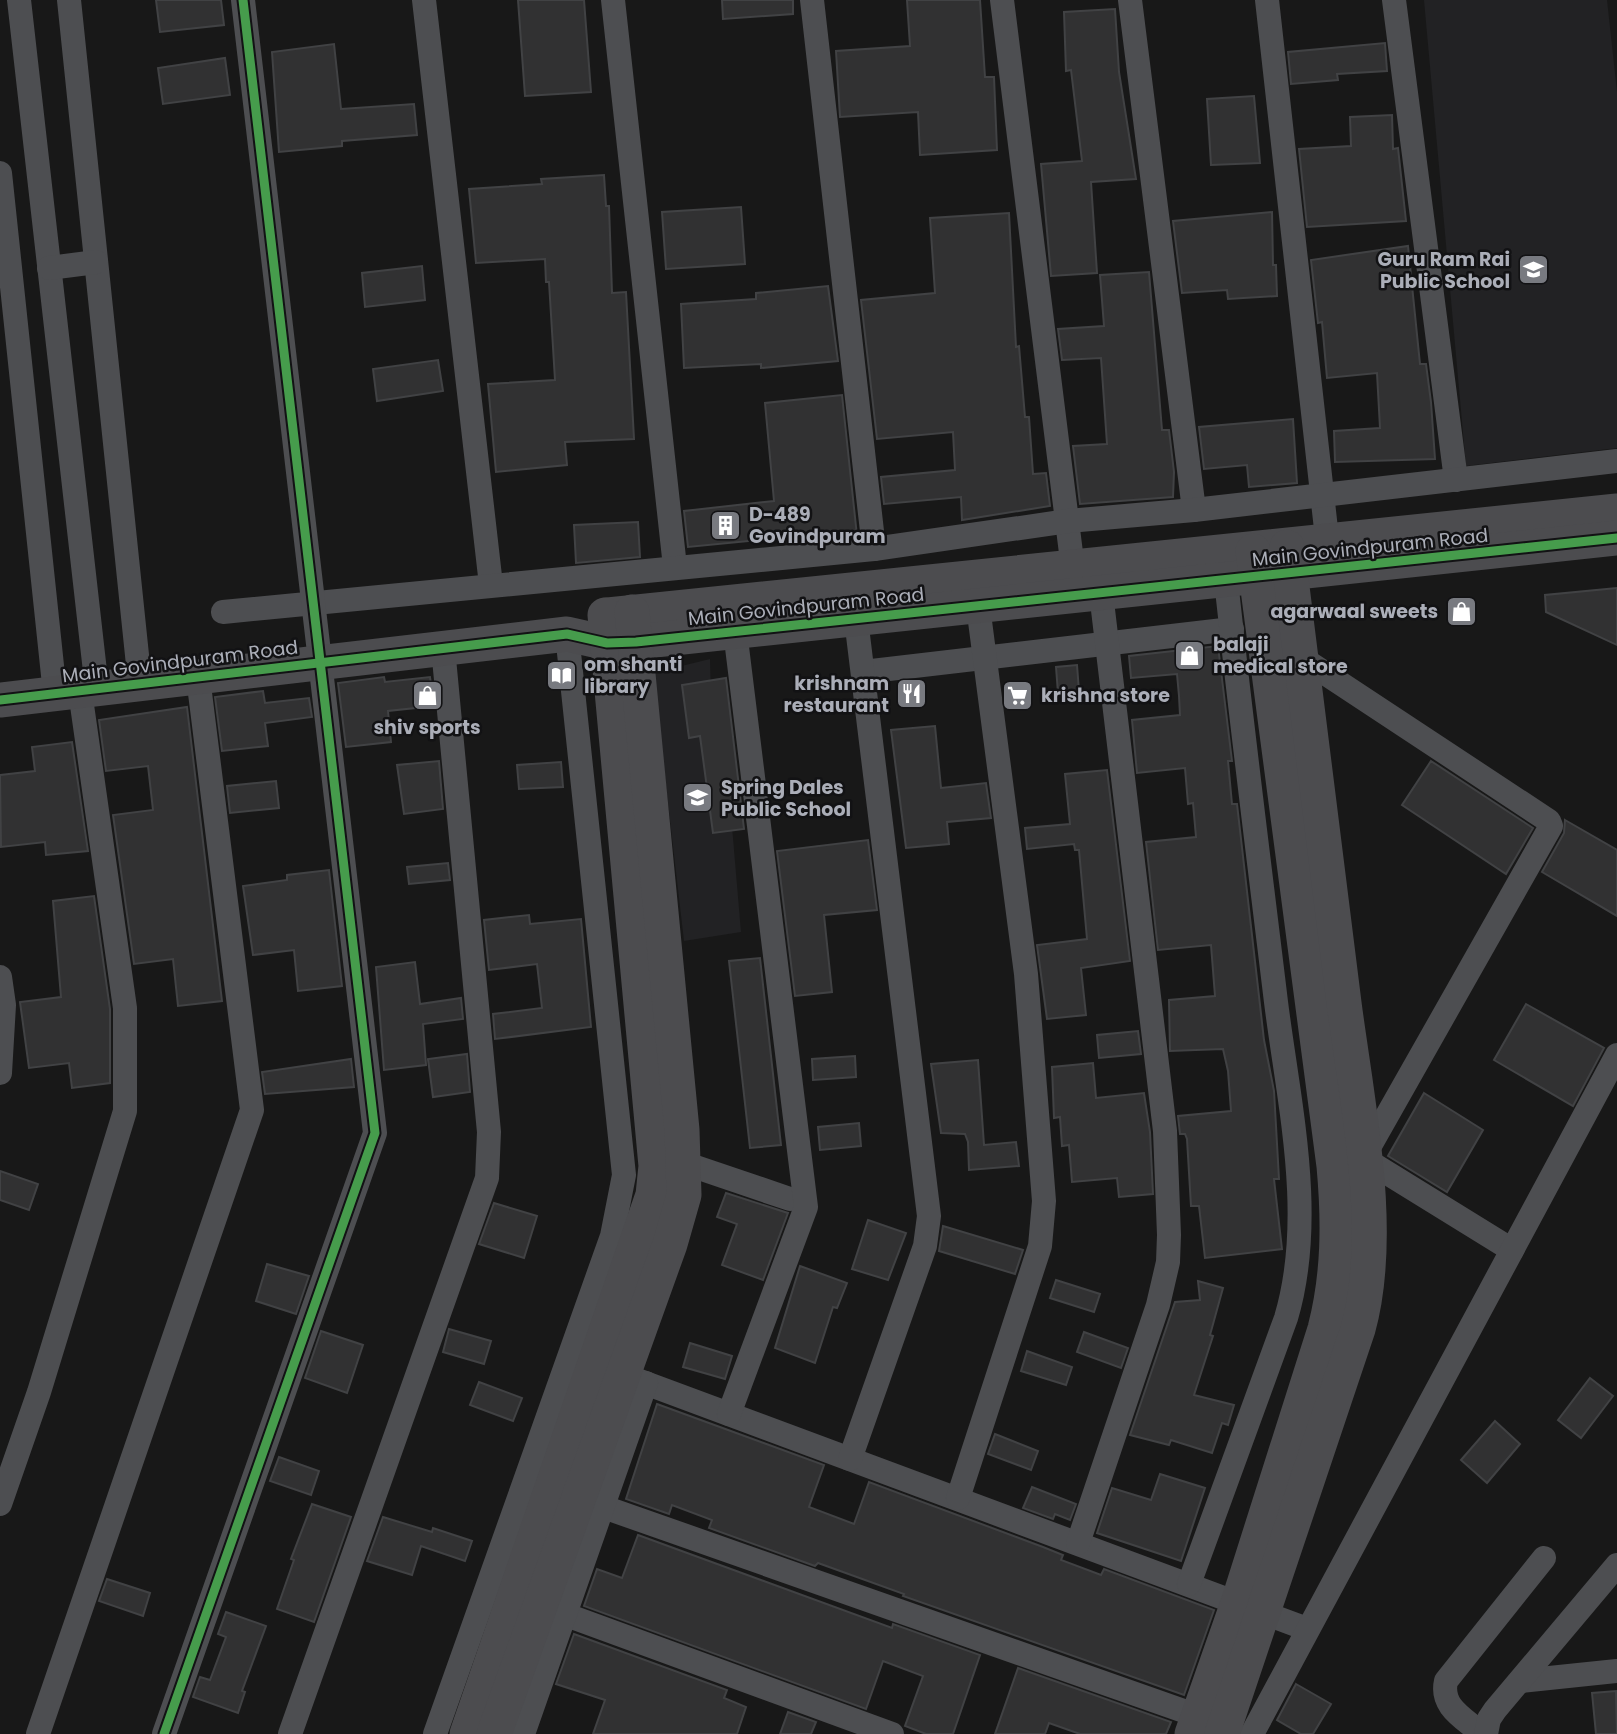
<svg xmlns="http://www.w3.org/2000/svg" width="1617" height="1734" font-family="Poppins,sans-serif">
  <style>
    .built { fill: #222224 }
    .building { fill: #313132; stroke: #414244; stroke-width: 2 }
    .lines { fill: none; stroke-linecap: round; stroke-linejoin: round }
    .street { stroke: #4d4e51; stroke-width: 24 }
    .secondary { stroke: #4c4c4f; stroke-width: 35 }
    .cycleway-casing { stroke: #121214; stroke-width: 13 }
    .cycleway { stroke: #469c4c; stroke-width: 9 }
    .labels { text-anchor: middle; stroke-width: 5; stroke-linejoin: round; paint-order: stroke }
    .poi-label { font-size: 19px; font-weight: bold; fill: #abaeb8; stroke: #121214; text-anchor: start }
    .street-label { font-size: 19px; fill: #abaeb8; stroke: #121214 }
  </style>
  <rect width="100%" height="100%" fill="#181818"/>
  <g class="built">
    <path d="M1424,0H1607L1617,92V448L1466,466Z"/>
    <path d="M710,659L711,698L726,756L741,932L684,941L653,673Z"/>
  </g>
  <g class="building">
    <path d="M156,0H221L224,25L160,32Z"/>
    <path d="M518,0H584L591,92L525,96Z"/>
    <path d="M722,0H793V14L723,19Z"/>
    <path d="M907,0H980L985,77H994L997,150L920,155L918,112L840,117L836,51L910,46Z"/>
    <path d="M1115,9L1119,72L1136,179L1091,182L1097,273L1051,276L1041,164L1082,161L1071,70L1066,71L1064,12Z"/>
    <path d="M1385,43L1387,71L1337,74L1338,80L1291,84L1288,52Z"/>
    <path d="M334,44L341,109L414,104L417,135L342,141V146L279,152L272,52Z"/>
    <path d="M225,58L230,95L163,104L158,68Z"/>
    <path d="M1254,96L1260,163L1211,165L1207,99Z"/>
    <path d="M1392,115L1393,149L1398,148L1406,221L1307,227L1299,149L1351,146L1350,117Z"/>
    <path d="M604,175L606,206H609L612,293L626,292L634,439L565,442L567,465L496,472L488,384L555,380L549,282H546L545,259L476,263L469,189L542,184L541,179Z"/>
    <path d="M741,207L745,264L666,269L662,212Z"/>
    <path d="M1272,212L1273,265H1276L1277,296L1228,299L1227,290L1182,293L1173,221Z"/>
    <path d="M1009,213L1016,347L1019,346L1025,417H1029L1033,474L1046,473L1050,506L962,520L961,497L884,504L881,477L955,470L953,432L877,439L861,300L935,293L930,218Z"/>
    <path d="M1408,246L1420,364H1426L1431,402L1435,459L1335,462L1334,431L1380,428L1377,373L1327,378L1322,322L1318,323L1311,260Z"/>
    <path d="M422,266L425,300L365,307L362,273Z"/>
    <path d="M1149,272L1162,430H1169L1174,472L1173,497L1080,504L1073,446L1107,444L1101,358L1062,360L1058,329L1104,326L1100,275Z"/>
    <path d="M828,286L838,361L761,368V364L684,368L681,304L756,299V293Z"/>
    <path d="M438,360L443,391L377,401L373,369Z"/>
    <path d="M842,395L857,536L780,543L779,538L688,547L684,511L774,501L765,403Z"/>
    <path d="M1293,419L1297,483L1249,487L1247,465L1204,469L1199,427Z"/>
    <path d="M638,522L640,557L576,563L574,525Z"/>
    <path d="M1617,588V645L1546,612L1545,595Z"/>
    <path d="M1218,646L1232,761H1228L1232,804H1237L1264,1040L1274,1091L1279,1179H1274L1282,1249L1205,1258L1199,1206H1191L1187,1139L1185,1134H1180L1178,1116L1231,1111L1228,1071L1223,1049L1170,1051L1169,1000L1215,996L1211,945L1158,950L1146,842L1196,837L1193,803L1188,804L1185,768L1137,773L1132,720L1180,715L1179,696L1177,674L1131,678L1129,656Z"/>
    <path d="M1077,665L1079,691L1058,693L1056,667Z"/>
    <path d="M384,677L385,682L430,677L434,706L388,711L391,742L346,747L338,683Z"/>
    <path d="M726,678L744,829L713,833L700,736L689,738L682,685Z"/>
    <path d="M263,691L265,703L309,698L312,717L265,723L268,746L222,751L215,697Z"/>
    <path d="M187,707L222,1001L178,1006L173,959L134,964L113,815L153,810L148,766L106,771L99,720Z"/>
    <path d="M935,726L941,788L986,783L991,818L947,822L949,844L906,848L891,730Z"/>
    <path d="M72,742L88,851L46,855L45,842L1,847L0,775L35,771L32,747Z"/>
    <path d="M439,761L443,809L404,814L397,765Z"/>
    <path d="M1431,761L1533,828L1506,874L1402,805Z"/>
    <path d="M561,762L563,787L519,789L517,765Z"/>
    <path d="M1107,770L1130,961L1081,968L1086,1015L1047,1019L1037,945L1087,939L1079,850H1075L1074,844L1027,849L1025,828L1070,824L1065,774Z"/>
    <path d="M276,781L279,808L230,813L227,786Z"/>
    <path d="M1565,820L1617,850V916L1542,872L1564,833Z"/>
    <path d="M868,840L877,910L824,915L832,992L795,996L777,851Z"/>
    <path d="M448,863L450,880L409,884L407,867Z"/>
    <path d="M329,870L342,986L298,991L294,950L253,955L243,886L287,880V875Z"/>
    <path d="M94,896L110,1009V1083L72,1088L69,1063L29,1068L20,1002L61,997L53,901Z"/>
    <path d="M529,915L530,924L581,919L591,1027L495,1039L493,1014L542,1008L537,964L489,970L484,920Z"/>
    <path d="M760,958L781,1145L750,1148L729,961Z"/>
    <path d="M415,962L420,1004L461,998L463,1019L423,1024L426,1065L384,1070L376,967Z"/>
    <path d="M1526,1004L1604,1048L1573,1106L1494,1060Z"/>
    <path d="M1138,1031L1141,1054L1099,1058L1097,1035Z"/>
    <path d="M467,1054L470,1092L433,1097L428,1059Z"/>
    <path d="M855,1056L856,1077L813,1080L812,1059Z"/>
    <path d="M351,1059L354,1087L265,1094L262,1072Z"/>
    <path d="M978,1060L984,1145L1016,1142L1019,1166L969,1170L968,1142L965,1134L941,1133L931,1064Z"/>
    <path d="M1093,1063L1096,1098L1144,1093L1150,1132L1153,1194L1119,1197L1117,1178L1072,1182L1069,1145L1062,1146L1060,1117L1054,1118L1052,1067Z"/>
    <path d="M1424,1093L1483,1130L1447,1192L1388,1156Z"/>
    <path d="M859,1123L861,1146L820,1150L818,1127Z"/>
    <path d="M0,1171L38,1184L29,1210L0,1200Z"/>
    <path d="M726,1193L788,1213L763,1280L722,1265L737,1224L717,1217Z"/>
    <path d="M494,1203L537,1216L524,1258L479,1244Z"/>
    <path d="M868,1220L906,1233L888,1280L852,1269Z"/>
    <path d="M943,1226L1023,1250L1015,1274L939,1251Z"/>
    <path d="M267,1264L309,1276L296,1314L256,1301Z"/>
    <path d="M800,1266L847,1283L837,1308L833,1307L815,1363L775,1348Z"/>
    <path d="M1056,1280L1100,1294L1094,1312L1050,1298Z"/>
    <path d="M1198,1281L1223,1288L1210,1335L1213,1336L1194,1395L1234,1405L1228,1425L1222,1423L1212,1453L1171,1440L1169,1445L1130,1435L1175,1302L1200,1300Z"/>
    <path d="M449,1329L491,1341L484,1364L443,1352Z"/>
    <path d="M321,1331L363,1345L347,1393L305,1378Z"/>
    <path d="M1084,1332L1128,1348L1121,1368L1077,1352Z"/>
    <path d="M690,1343L732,1356L725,1379L683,1367Z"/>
    <path d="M1027,1351L1072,1367L1066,1385L1021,1371Z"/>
    <path d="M1590,1378L1613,1396L1581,1438L1558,1420Z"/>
    <path d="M479,1382L522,1398L513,1421L470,1405Z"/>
    <path d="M657,1404L824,1465L809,1507L854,1524L869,1482L1043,1547L1063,1555L1061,1560L1101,1575L1104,1569L1214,1610L1184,1695L903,1596L904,1594L818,1563L815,1566L709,1528L712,1520L672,1505L669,1514L626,1499Z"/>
    <path d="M1495,1421L1520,1444L1487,1483L1461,1460Z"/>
    <path d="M995,1434L1038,1451L1031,1470L988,1454Z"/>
    <path d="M279,1457L319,1471L311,1495L270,1481Z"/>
    <path d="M1160,1474L1205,1488L1181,1561L1097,1533L1112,1488L1151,1500Z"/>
    <path d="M1032,1487L1076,1504L1070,1520L1055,1514L1053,1519L1023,1508Z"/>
    <path d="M312,1504L351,1517L314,1622L277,1609L294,1560L291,1559Z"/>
    <path d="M383,1517L432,1532L433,1528L472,1541L465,1561L421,1546L412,1575L367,1561Z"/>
    <path d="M638,1535L892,1628L893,1624L980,1655L953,1734H926L905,1726L923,1676L883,1661L866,1709L584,1606L597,1569L622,1578Z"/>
    <path d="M107,1579L150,1593L143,1616L99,1601Z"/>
    <path d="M226,1612L266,1626L242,1691L245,1692L238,1713L193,1697L200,1677L210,1680L226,1637L218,1634Z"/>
    <path d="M574,1634L727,1690L724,1698L746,1707L737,1734H593L605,1700L556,1684Z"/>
    <path d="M1018,1668L1171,1722L1166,1734H1080L1049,1723L1045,1734H995Z"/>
    <path d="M1296,1684L1331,1704L1313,1734H1301L1277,1720Z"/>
    <path d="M1616,1691L1617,1734H1596L1592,1693Z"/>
    <path d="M788,1712L816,1722L811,1734H780Z"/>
  </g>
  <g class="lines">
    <g class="street">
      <path d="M19,0L97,689"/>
      <path d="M69,0L140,684"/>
      <path d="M424,0L491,585"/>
      <path d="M613,0L675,567"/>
      <path d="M812,0L874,549"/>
      <path d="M1002,0L1073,569"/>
      <path d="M1130,0L1194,510"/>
      <path d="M1267,0L1329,556"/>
      <path d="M1394,0L1456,480"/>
      <path d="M0,173L55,694"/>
      <path d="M49,268L96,262"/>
      <path d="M223,612L874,549L1068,521L1194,510L1617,461"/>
      <path d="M1302,658L1549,821L1551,826L1363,1158L1512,1250"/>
      <path d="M863,672L1232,629"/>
      <path d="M0,977L4,1005L0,1073"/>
      <path d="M684,1163L790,1199"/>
      <path d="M621,1374L1307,1629"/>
      <path d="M729,1414L806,1207L735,631"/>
      <path d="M850,1459L925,1246L929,1216L856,619"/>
      <path d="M578,1498L1198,1716"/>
      <path d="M958,1498L1040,1246L1044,1201L1026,974L978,606"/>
      <path d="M0,1504L39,1392L125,1111V1008L80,691"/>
      <path d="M1078,1543L1158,1305L1168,1262L1169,1235L1165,1131L1101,593"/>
      <path d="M1189,1584L1286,1318C1316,1217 1289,1105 1276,1002C1259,861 1241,721 1226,580"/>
      <path d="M539,1605L892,1734"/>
      <path d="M1521,1681L1617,1671"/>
      <path d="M38,1734L252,1110L198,677"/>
      <path d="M164,1734L375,1133L243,0"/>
      <path d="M290,1734L487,1178L489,1132L443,648"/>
      <path d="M435,1734L612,1236L624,1175L567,634"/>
      <path d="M523,1734L646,1383"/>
      <path d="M1252,1734L1617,1055"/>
      <path d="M1482,1734C1464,1718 1440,1707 1446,1681L1544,1558"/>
      <path d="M1486,1734L1489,1719L1495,1710L1617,1565"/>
    </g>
    <g class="secondary">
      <path d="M608,615L1617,511"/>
      <path d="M0,700L567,634L607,643L636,642L1617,538"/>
      <path d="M467,1734L653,1195L656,1166L605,615"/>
      <path d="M494,1734L670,1244L684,1195L682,1130L632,612"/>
      <path d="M1192,1734L1238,1603L1325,1329C1339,1275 1339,1221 1334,1166L1253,551"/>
      <path d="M1222,1734L1358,1329C1385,1232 1357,1103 1344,1003C1326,851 1307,699 1287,547"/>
    </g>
    <defs>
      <g id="cycleway">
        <path d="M0,700L567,634L607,643L636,642L1617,538"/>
        <path d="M164,1734L375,1133L243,0"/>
      </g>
    </defs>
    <use href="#cycleway" class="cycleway-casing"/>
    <use href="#cycleway" class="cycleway"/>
  </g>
  <defs>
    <symbol id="school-square" viewBox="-11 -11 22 22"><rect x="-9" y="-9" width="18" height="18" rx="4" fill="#787a80" stroke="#121214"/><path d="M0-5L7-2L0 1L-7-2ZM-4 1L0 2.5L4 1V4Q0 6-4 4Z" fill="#fff"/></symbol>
    <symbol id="building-square" viewBox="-11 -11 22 22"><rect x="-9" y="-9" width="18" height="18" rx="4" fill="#787a80" stroke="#121214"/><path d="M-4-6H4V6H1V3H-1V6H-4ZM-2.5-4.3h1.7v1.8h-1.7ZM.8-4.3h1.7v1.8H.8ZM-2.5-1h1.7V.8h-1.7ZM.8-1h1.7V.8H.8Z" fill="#fff"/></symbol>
    <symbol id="shop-square" viewBox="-11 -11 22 22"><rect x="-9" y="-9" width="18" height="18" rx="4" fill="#787a80" stroke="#121214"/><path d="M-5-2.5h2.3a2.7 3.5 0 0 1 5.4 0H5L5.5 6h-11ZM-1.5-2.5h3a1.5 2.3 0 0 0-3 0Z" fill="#fff"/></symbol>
    <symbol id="library-square" viewBox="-11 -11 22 22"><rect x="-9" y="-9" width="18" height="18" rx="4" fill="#787a80" stroke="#121214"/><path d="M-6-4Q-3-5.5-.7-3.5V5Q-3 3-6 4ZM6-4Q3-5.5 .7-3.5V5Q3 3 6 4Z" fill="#fff"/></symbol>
    <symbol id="restaurant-square" viewBox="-11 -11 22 22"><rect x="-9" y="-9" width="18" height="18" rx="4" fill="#787a80" stroke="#121214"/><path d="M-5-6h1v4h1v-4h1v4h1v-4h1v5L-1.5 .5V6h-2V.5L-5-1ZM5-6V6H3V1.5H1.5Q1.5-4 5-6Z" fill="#fff"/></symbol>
    <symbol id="supermarket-square" viewBox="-11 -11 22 22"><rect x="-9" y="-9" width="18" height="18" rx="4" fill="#787a80" stroke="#121214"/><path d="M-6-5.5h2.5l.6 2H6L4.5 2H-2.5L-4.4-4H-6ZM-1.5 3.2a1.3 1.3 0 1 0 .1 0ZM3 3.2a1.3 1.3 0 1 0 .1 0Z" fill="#fff"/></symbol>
  </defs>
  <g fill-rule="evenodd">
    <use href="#school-square" x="1516" y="252" width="35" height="35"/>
    <use href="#building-square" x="708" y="508" width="35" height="35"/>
    <use href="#shop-square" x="1444" y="594" width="35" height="35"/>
    <use href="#shop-square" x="1172" y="638" width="35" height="35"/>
    <use href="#library-square" x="544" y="658" width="35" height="35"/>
    <use href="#restaurant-square" x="894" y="676" width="35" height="35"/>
    <use href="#supermarket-square" x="1000" y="678" width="35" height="35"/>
    <use href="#shop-square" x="410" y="678" width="35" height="35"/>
    <use href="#school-square" x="680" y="780" width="35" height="35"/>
  </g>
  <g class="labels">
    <g class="poi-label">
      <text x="1510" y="266" text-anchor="end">Guru Ram Rai<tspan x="1510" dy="22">Public School</tspan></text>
      <text x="749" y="521">D-489<tspan x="749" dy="22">Govindpuram</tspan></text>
      <text x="1438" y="618" text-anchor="end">agarwaal sweets</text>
      <text x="1213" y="651">balaji<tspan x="1213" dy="22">medical store</tspan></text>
      <text x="584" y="671">om shanti<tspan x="584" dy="22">library</tspan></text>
      <text x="889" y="690" text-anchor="end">krishnam<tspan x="889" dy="22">restaurant</tspan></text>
      <text x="1041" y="702">krishna store</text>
      <text x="427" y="734" text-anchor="middle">shiv sports</text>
      <text x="721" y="794">Spring Dales<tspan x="721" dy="22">Public School</tspan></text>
    </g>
    <g class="street-label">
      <text transform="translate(1370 547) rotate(-6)" y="7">Main Govindpuram Road</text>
      <text transform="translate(806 606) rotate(-6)" y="7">Main Govindpuram Road</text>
      <text transform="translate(180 661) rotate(-7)" y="7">Main Govindpuram Road</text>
    </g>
  </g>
</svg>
